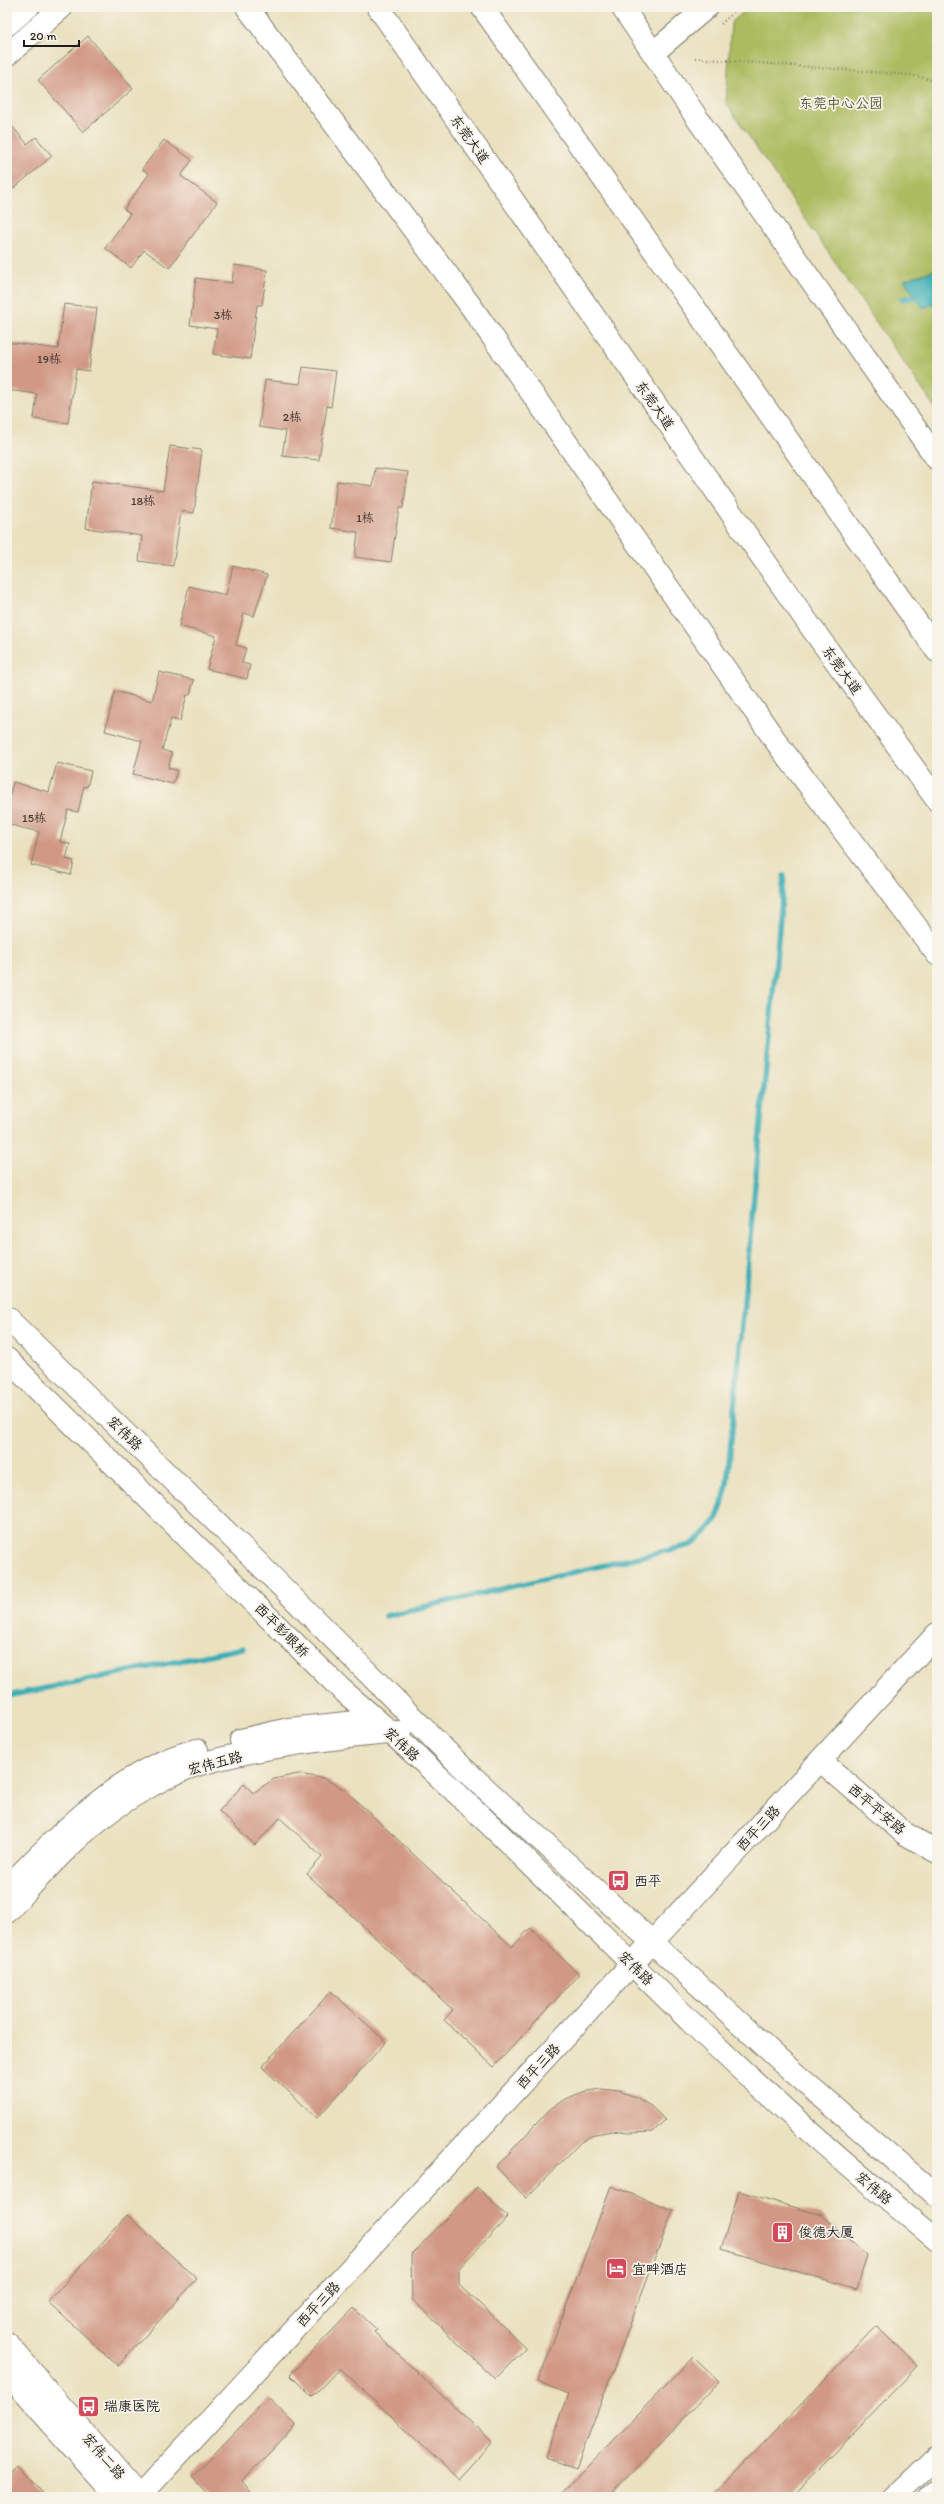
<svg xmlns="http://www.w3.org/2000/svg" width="944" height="2504" font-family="Itim,'LXGW WenKai TC',sans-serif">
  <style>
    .green { fill: #acbb5e; stroke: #646c3d }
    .water { fill: #3daeb6; stroke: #2c6569 }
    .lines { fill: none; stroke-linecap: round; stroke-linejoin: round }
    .stream { stroke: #3daeb6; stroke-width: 5.5 }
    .building { fill: #d19985 }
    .minor-casing { stroke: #837e6e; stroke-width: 24 }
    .major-casing { stroke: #837e6e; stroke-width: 24 }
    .highway-casing { stroke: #837e6e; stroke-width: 24 }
    .path { stroke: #837e6e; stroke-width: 2.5; stroke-dasharray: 1 3; stroke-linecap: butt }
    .minor { stroke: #fff; stroke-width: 22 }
    .major { stroke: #fff; stroke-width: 22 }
    .highway { stroke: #fff; stroke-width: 22 }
    .labels { text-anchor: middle; stroke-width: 3.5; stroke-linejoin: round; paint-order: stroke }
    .number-label { font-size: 12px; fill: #493b36 }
    .park-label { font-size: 14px; fill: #4e5433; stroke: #f7f3e8 }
    .street-label { font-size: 14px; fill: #1c1c1c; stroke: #f7f3e8 }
    .poi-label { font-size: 14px; fill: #1c1c1c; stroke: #f7f3e8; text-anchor: start }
  </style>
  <rect width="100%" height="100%" fill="#f7f3e8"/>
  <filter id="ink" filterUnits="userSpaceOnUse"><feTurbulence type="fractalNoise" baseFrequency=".025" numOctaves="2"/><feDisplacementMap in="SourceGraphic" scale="8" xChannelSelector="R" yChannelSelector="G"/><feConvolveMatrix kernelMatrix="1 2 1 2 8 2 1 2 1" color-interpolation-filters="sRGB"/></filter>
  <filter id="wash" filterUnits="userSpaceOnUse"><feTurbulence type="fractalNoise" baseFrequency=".012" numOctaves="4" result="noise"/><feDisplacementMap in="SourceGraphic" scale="16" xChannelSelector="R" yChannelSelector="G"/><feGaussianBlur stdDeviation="0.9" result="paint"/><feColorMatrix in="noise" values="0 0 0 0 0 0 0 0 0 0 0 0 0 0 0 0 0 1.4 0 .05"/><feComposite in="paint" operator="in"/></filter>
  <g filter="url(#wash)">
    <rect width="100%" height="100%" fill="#eae1bf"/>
    <path class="green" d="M749,7H937V411L726,103L731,23Z"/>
    <path class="water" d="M937,269V303L923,308L904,280Z"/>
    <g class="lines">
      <g class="stream">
        <path d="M902,299L937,293"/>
        <path d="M385,1616L691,1545C717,1524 720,1517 727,1484L784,876"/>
        <path d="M7,1696L243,1648"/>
      </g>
    </g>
    <g id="blocks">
      <g class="building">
        <path d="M88,36L133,89L83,132L38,80Z"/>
        <path d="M7,120L27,144L36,137L52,156L7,194Z"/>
        <path d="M164,140L192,160L181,176L217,202L169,268L144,250L131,268L105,248L130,214L124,209L149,174L142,169Z"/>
        <path d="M234,265L267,270L262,305H257L250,359L213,354L217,329L190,325L196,278L232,283Z"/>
        <path d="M64,304L97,308L89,371L76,369L68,423L34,419L37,394L7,390V342L58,349Z"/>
        <path d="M303,367L336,371L331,407L327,406L319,460L282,456L286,431L259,427L265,380L300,384Z"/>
        <path d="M170,446L202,450L194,513L181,511L173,566L139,561L142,536L86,528L92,481L163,491Z"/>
        <path d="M375,468L408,472L403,508H399L391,562L355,557L358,532L331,528L337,481L373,486Z"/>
        <path d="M233,566L267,575L254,616L244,613L236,645L246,648L242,663L250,665L247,679L207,669L216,636L179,626L189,586L226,595Z"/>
        <path d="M159,672L194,680L190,695H187L180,721L171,719L162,750L172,753L168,768L177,770L173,784L133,774L142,741L105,731L115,691L152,701Z"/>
        <path d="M57,763L91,771L87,787L84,786L78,812L68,810L60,842L70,844L66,859L74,861L71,875L31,865L39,832L7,824V806L13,782L49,792Z"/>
        <path d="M298,1774L323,1778L345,1790L512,1947L530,1928L579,1974L494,2067L444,2020L453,2010L307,1874L322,1857L280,1818L255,1845L219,1811L244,1784L253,1793L274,1779Z"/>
        <path d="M331,1991L386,2042L317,2118L262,2067Z"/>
        <path d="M601,2089L619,2091L636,2097L652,2107L665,2120L653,2132L628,2133L612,2131L595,2134L581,2142L526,2198L496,2167L550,2109L565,2099L583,2092Z"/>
        <path d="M611,2186L673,2210L576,2469L545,2457L569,2394L538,2382Z"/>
        <path d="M477,2187L508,2217L459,2268V2284L526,2348L495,2379L412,2299L411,2255Z"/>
        <path d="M739,2191L821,2215L867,2255L857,2289L721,2249Z"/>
        <path d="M127,2215L197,2279L118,2366L48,2302Z"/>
        <path d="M354,2308L377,2330L374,2332L492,2442L458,2479L340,2368L312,2397L290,2375Z"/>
        <path d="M876,2326L918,2366L791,2497H712Z"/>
        <path d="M693,2357L719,2382L608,2497H558Z"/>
        <path d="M268,2398L296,2425L242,2481L255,2497H210L192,2477Z"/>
        <path d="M19,2466L46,2497H7V2477Z"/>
      </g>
    </g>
  </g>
  <g filter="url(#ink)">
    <use href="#blocks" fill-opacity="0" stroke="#837e6e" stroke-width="1"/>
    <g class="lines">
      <defs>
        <g id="minor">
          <path d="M653,53L707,7"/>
          <path d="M7,1318L244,1549L461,1766L792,2071L937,2196"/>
          <path d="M7,1359L341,1689C464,1794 577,1911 693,2024C771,2099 853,2171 937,2240"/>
          <path d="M241,1740L289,1729L376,1720"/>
          <path d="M821,1761L904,1833L937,1852"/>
          <path d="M7,1888C57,1835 124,1767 197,1750"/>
          <path d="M7,1912C38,1879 68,1844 104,1816C126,1799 170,1773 197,1765C263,1746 332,1738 400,1732"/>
          <path d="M7,2343L139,2497"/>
          <path d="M7,2373L117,2497"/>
          <path d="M139,2497L937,1634"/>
        </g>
        <g id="major">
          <path d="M247,7L470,305L780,747L937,954"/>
          <path d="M622,7L701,124L937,459"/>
          <path d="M7,25L28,7"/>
          <path d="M7,55L62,7"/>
          <path d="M894,2497L937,2456"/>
          <path d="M930,2497L937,2491"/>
        </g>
        <g id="highway">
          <path d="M378,7L808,623L937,800"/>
          <path d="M482,7L937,651"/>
        </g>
      </defs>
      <use href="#minor" class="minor-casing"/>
      <use href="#major" class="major-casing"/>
      <use href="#highway" class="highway-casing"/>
      <g class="path">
        <path d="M721,24L740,7"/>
        <path d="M695,58L910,75L937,81"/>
      </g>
      <use href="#minor" class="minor"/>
      <use href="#major" class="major"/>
      <use href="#highway" class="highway"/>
    </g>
  </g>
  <defs>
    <symbol id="bus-square" viewBox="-11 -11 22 22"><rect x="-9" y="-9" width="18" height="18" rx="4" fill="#d1495b" stroke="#f7f3e8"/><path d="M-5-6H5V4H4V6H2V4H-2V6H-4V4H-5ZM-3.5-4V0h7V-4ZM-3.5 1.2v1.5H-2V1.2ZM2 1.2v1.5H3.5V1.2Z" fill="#fff"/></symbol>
    <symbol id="building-square" viewBox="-11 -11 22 22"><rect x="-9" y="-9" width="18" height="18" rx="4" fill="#d1495b" stroke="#f7f3e8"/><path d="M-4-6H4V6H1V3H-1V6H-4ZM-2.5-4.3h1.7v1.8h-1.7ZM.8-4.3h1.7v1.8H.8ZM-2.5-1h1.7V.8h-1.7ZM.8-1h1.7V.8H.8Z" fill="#fff"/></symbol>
    <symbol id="hotel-square" viewBox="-11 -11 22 22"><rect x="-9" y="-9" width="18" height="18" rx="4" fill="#d1495b" stroke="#f7f3e8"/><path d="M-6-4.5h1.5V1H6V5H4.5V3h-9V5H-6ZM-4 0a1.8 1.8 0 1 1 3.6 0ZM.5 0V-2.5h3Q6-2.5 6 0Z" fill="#fff"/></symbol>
  </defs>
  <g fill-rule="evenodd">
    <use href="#bus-square" x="606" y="1868" width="25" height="25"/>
    <use href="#building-square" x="770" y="2220" width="25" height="25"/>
    <use href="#hotel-square" x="604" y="2256" width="25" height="25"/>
    <use href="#bus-square" x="76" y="2394" width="25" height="25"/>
  </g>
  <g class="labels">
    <g class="number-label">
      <text x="223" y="319">3栋</text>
      <text x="49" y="363">19栋</text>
      <text x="292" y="421">2栋</text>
      <text x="143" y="505">18栋</text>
      <text x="365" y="522">1栋</text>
      <text x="34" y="822">15栋</text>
    </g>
    <g class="park-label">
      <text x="841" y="108">东莞中心公园</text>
    </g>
    <g class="street-label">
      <text transform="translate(470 139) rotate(55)" y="5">东莞大道</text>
      <text transform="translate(655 405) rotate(55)" y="5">东莞大道</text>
      <text transform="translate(842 670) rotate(54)" y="5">东莞大道</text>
      <text transform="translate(125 1433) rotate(44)" y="5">宏伟路</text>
      <text transform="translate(282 1630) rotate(45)" y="5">西平彭眼桥</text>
      <text transform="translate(402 1744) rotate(43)" y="5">宏伟路</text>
      <text transform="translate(215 1763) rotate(-15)" y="5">宏伟五路</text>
      <text transform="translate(877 1809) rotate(40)" y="5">西平平安路</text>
      <text transform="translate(758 1828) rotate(-47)" y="5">西平三路</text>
      <text transform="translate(636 1968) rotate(44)" y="5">宏伟路</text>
      <text transform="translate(538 2066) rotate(-47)" y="5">西平三路</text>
      <text transform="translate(874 2188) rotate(40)" y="5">宏伟路</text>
      <text transform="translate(318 2304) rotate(-47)" y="5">西平三路</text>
      <text transform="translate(104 2456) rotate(49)" y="5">宏伟二路</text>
    </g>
    <g class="poi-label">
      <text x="634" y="1886">西平</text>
      <text x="798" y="2237">俊德大厦</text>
      <text x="632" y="2274">宜畔酒店</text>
      <text x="104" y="2411">瑞康医院</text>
    </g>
  </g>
  <rect width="944" height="2504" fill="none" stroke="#f7f3e8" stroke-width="24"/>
  <path d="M24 40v6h55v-6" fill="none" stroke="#1c1c1c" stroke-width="2"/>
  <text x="30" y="40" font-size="12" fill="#1c1c1c" stroke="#f7f3e8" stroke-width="3" paint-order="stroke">20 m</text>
</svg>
